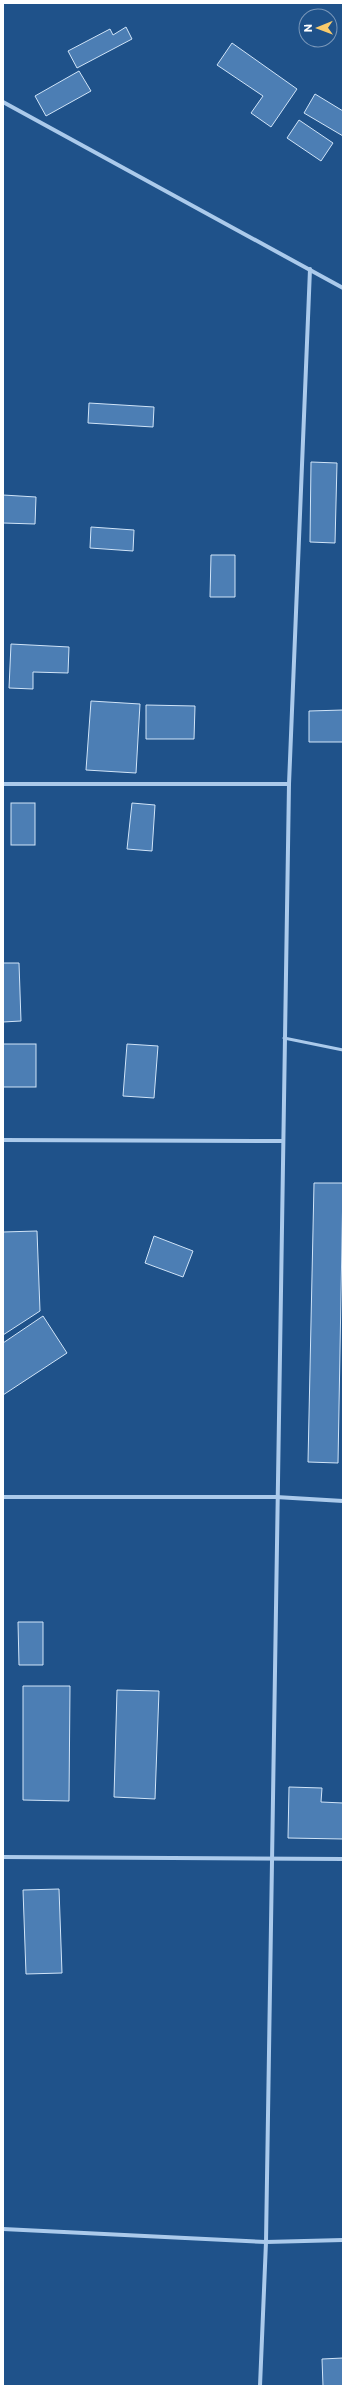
<svg xmlns="http://www.w3.org/2000/svg" width="346" height="2389" font-family="Commissioner,sans-serif">
  <style>
    .building { fill: #4c7eb4; stroke: #d0e4f8 }
    .lines { fill: none; stroke-linecap: round; stroke-linejoin: round }
    .lane { stroke: #abcaeb; stroke-width: 3 }
    .street { stroke: #abcaeb; stroke-width: 4 }
  </style>
  <rect width="100%" height="100%" fill="#1f528a"/>
  <g class="building">
    <path d="M126,27L132,39L77,68L68,51L110,29L113,35Z"/>
    <path d="M232,43L297,89L271,127L251,113L263,96L217,65Z"/>
    <path d="M79,71L91,91L46,116L35,96Z"/>
    <path d="M315,94L343,111V136L304,113Z"/>
    <path d="M299,120L333,143L321,161L287,138Z"/>
    <path d="M89,403L154,407L153,427L88,423Z"/>
    <path d="M311,462L337,463L335,543L310,542Z"/>
    <path d="M3,495L36,497L35,524L3,523Z"/>
    <path d="M91,527L134,530L133,551L90,548Z"/>
    <path d="M211,555H235V597H210Z"/>
    <path d="M11,644L69,647L68,673L33,672V689L9,688Z"/>
    <path d="M91,701L140,704L136,773L86,770Z"/>
    <path d="M146,705L195,706L194,739H146Z"/>
    <path d="M343,710V742H309V711Z"/>
    <rect x="11" y="803" width="24" height="42"/>
    <path d="M132,803L155,805L152,851L127,849Z"/>
    <path d="M3,963H19L21,1021L3,1022Z"/>
    <rect x="3" y="1044" width="33" height="43"/>
    <path d="M127,1044L158,1046L154,1098L123,1096Z"/>
    <path d="M314,1183H343L338,1463L308,1462Z"/>
    <path d="M37,1231L40,1311L3,1335V1232Z"/>
    <path d="M154,1236L193,1251L183,1277L145,1263Z"/>
    <path d="M43,1316L67,1353L3,1395V1343Z"/>
    <path d="M18,1622H43V1665H19Z"/>
    <path d="M23,1686H70L69,1801L23,1800Z"/>
    <path d="M117,1690L159,1691L155,1799L114,1797Z"/>
    <path d="M289,1787L322,1788L321,1802L343,1803V1839L288,1838Z"/>
    <path d="M59,1889L62,1973L26,1974L23,1890Z"/>
    <path d="M343,2358V2386H323L322,2359Z"/>
  </g>
  <g class="lines">
    <path class="lane" d="M284,1038L343,1050"/>
    <g class="street">
      <path d="M3,102L343,288"/>
      <path d="M3,784H289"/>
      <path d="M3,1140L282,1141"/>
      <path d="M3,1497H276L343,1501"/>
      <path d="M3,1857L343,1859"/>
      <path d="M3,2229L266,2242L343,2240"/>
      <path d="M260,2386L266,2242L289,784L310,269"/>
    </g>
  </g>
  <rect width="346" height="2389" fill="none" stroke="#ffffff" stroke-width="8"/>
  <g transform="translate(318 28) rotate(269)"><circle r="19" fill="#1f528a" stroke="#7997b9"/>
  <path d="M0-3L7 15L0 10L-7 15Z" fill="#f9cb6b"/>
  <text y="-6" font-size="11" font-weight="bold" text-anchor="middle" fill="#ffffff">N</text>
  </g>
</svg>
